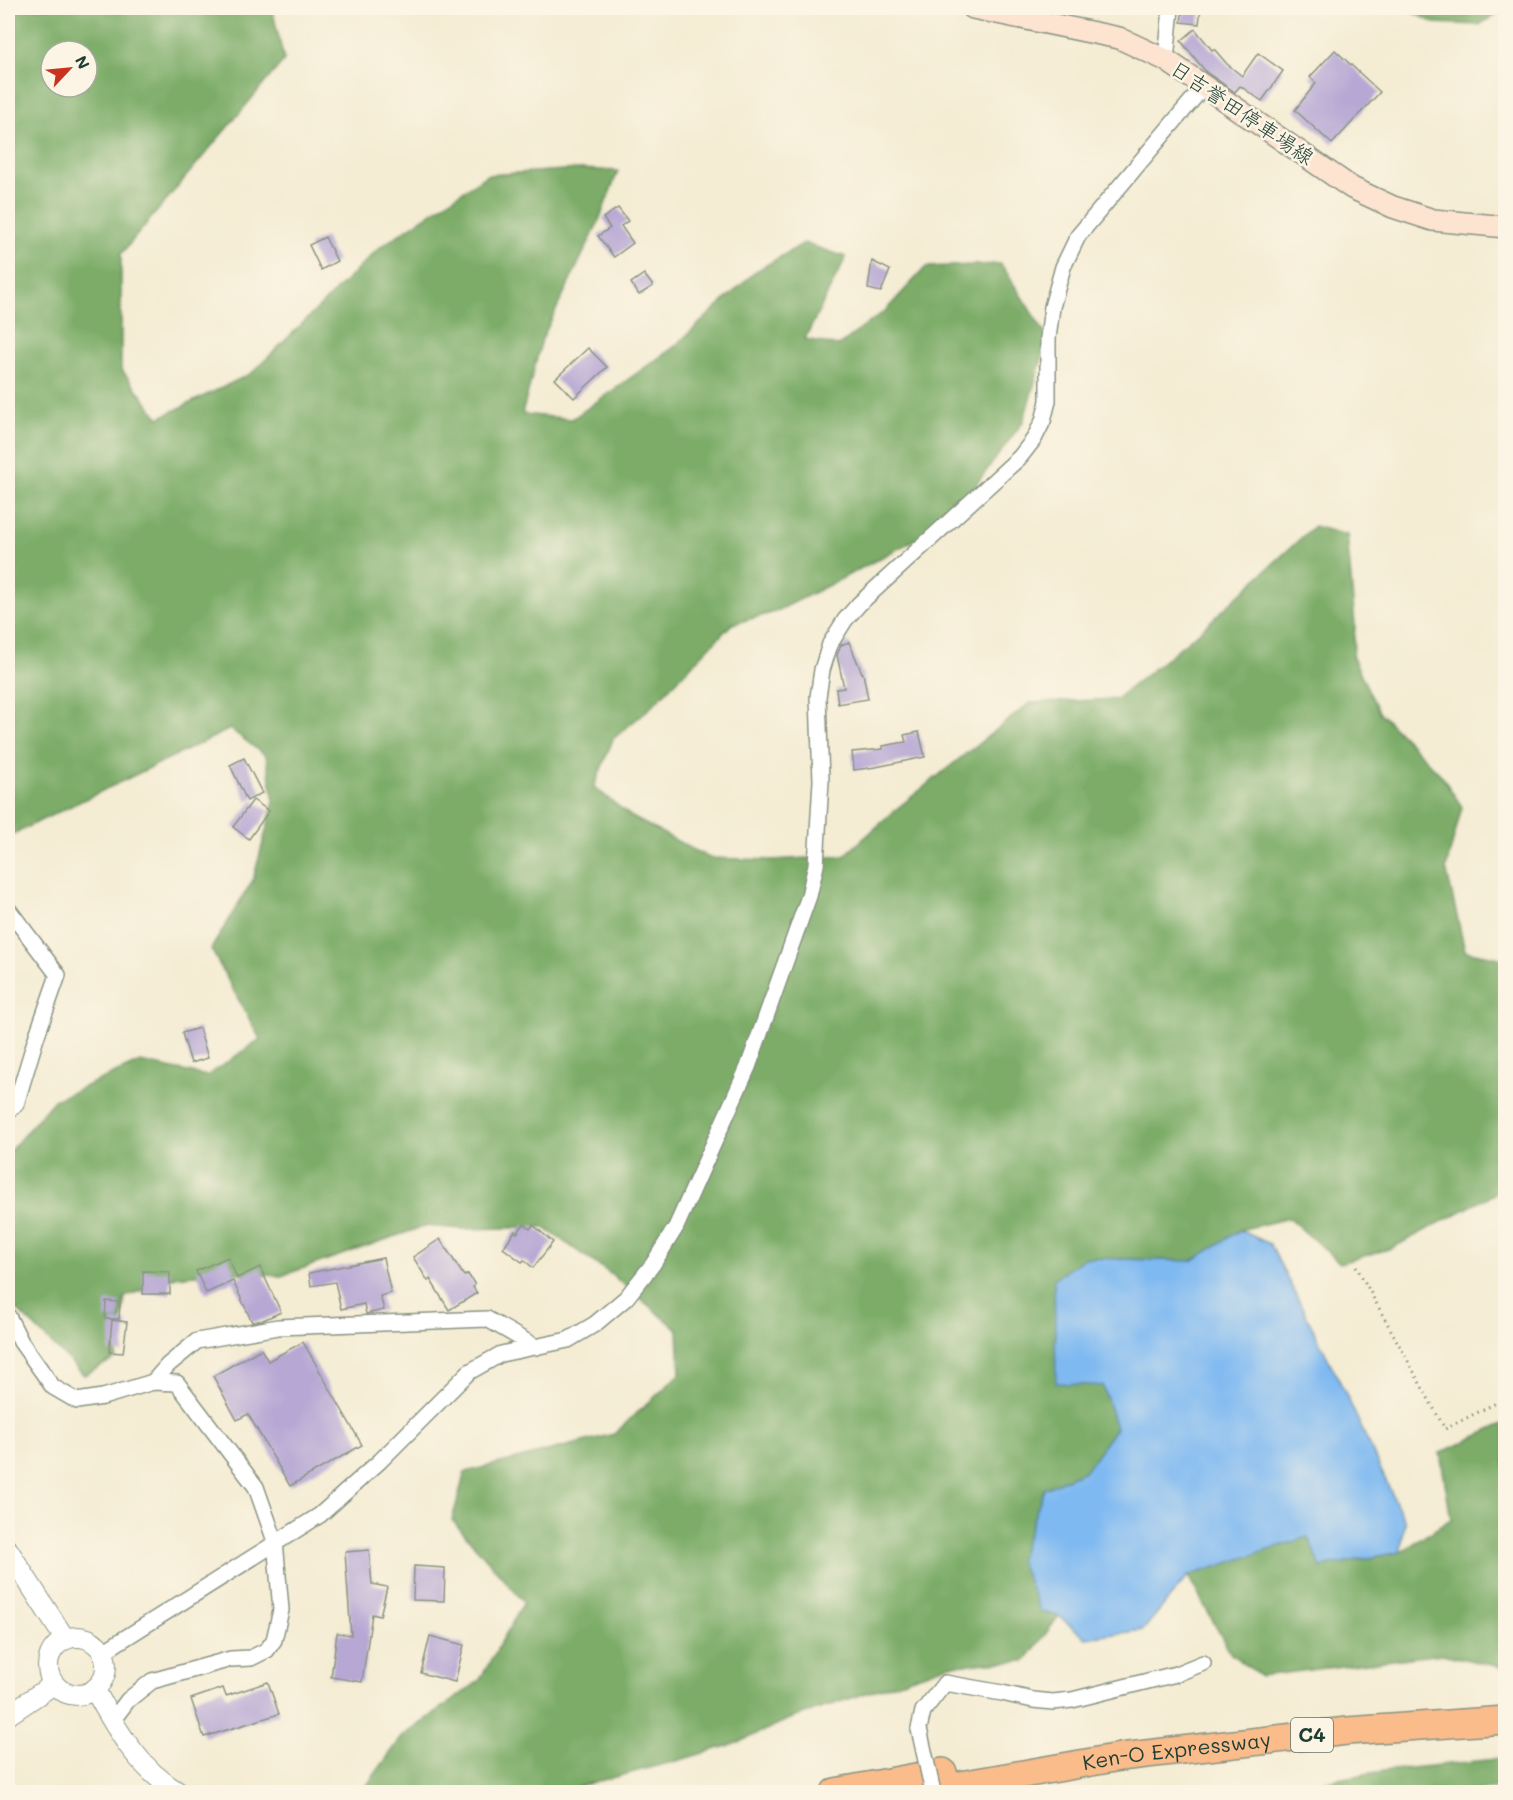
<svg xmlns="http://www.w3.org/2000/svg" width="1513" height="1800" font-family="Mali,'Klee One',sans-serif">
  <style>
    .forest { fill: #7cac67; stroke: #4e744e; stroke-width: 1.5; fill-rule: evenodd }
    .water { fill: #7fb9f1; stroke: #4f7b92; stroke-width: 1.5 }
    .building { fill: #b6a7d4 }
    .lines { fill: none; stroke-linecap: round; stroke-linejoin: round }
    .minor-casing { stroke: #8a9484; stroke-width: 18 }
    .tertiary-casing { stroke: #8a9484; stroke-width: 22 }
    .secondary-casing { stroke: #8a9484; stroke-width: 24 }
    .motorway-casing { stroke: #8a9484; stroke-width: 30 }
    .path { stroke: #8a9484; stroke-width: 3; stroke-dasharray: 1.5 4.5; stroke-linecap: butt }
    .minor { stroke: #fff; stroke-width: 15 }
    .tertiary { stroke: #fff; stroke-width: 20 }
    .secondary { stroke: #fde4d0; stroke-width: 21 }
    .motorway { stroke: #f9bc8a; stroke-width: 27 }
    .minor-bridge-casing { stroke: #8a9484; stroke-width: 18; stroke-linecap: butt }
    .minor-bridge { stroke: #fff; stroke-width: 15 }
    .labels { text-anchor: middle; stroke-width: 5; stroke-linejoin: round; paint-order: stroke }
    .shield { fill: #fcf5e5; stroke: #617469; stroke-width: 1.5 }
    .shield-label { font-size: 20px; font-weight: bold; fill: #1f3d34 }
    .street-label { font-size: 21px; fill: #1f3d34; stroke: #fcf5e5 }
  </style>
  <rect width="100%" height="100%" fill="#fcf5e5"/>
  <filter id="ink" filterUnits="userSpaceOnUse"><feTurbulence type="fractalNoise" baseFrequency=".0167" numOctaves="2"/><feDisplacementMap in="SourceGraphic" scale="12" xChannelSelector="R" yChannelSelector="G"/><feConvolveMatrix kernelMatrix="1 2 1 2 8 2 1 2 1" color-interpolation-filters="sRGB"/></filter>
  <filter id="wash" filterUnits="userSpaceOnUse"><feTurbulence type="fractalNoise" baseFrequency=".008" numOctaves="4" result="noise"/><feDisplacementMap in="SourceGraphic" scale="24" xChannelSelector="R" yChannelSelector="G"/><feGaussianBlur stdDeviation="1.35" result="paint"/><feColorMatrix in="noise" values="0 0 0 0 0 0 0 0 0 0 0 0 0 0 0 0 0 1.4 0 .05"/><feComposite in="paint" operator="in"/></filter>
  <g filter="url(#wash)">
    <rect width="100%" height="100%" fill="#f4ecd3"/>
    <g class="forest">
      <path d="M8,8H272L284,60L121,254V369L159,418L252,373L379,248L487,175L580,169L618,171L598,223L542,339L522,414L572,419L674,347L756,271L804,243L846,257L805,339L838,346L886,310L926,267L1001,264L1048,338L1023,422L948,522L839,580L775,612L732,624L651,707L613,739L594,787L632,817L709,858L772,860L844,856L900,806L1030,703L1116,699L1199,632L1314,526L1347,535L1355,625L1353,658L1379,712L1441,775L1462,807L1446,868L1465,951L1505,959V1188L1392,1248L1340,1263L1289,1218L1240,1230L1192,1261L1085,1258L1103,1386L1116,1428L1085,1471L1044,1489L1019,1560L1059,1616L1025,1661L949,1665L787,1720L737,1743L680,1760L557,1792H362L402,1737L479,1681L524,1602L452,1520L465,1472L614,1434L680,1374L678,1330L612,1275L543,1227L463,1229L425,1226L281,1276L224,1272L175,1277L125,1297L116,1358L84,1375L8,1301V1153L54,1100L140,1062L207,1076L260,1039L211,949L253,880L274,801L266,756L230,729L11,835L8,830ZM51,51H87V87H51Z"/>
      <path d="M1404,8H1503L1502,11L1479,25L1434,23Z"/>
      <path d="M1505,1423V1668L1442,1654L1261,1676L1231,1654L1188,1576L1309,1536L1321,1567L1401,1552L1451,1519L1440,1453Z"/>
      <path d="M1505,1758V1788L1459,1792H1264L1383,1771Z"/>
    </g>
    <path class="water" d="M1240,1230L1270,1244L1343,1388L1405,1522L1400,1552L1321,1567L1308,1537L1188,1576L1143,1630L1086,1638L1059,1616L1041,1612L1019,1560L1044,1489L1085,1471L1116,1428L1103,1386L1056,1383L1054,1279L1085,1258L1192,1261Z"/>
    <g id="blocks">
      <g class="building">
        <path d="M1183,8H1201L1199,24L1181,22Z"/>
        <path d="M1195,29L1212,50L1214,49L1227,64L1242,76L1258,53L1283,71L1262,101L1240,86L1235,92L1206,72L1181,41Z"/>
        <path d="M1335,50L1380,92L1332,144L1295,110L1316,83L1310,77Z"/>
        <path d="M618,208L628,221L621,226L633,243L614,257L598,236L610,228L603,218Z"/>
        <path d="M325,237L337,261L321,270L309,245Z"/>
        <path d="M872,261L890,270L881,292L868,289Z"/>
        <path d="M644,274L653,286L639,295L631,283Z"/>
        <path d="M588,348L607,367L574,398L555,379Z"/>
        <path d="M849,642L862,673H863L868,699L838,704L836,689L844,688L837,655L841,645Z"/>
        <path d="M919,732L925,757L876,767L854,770L852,752L883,749V746L906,742L904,735Z"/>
        <path d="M244,758L262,793L247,801L230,765Z"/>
        <path d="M253,800L269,811L249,839L233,827Z"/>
        <path d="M199,1028L208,1058L191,1063L182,1033Z"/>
        <path d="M524,1224L530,1229L533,1225L553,1242L533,1268L524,1260L522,1262L503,1248L515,1231L517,1233Z"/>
        <path d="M440,1239L464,1276L468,1274L475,1285L473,1287L477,1293L449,1310L430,1279L428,1281L413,1257Z"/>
        <path d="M228,1257L237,1278L260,1267L281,1312L263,1320L252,1322L233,1281L206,1293L196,1271Z"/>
        <path d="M383,1258L391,1293L380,1296L384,1310L366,1314L364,1304L341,1309L335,1282L311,1286L309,1273Z"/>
        <path d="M143,1271L170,1272V1294H143Z"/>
        <path d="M106,1301L120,1302L119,1319H105Z"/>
        <path d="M112,1320L127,1322L123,1353L109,1352Z"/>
        <path d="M303,1342L362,1445L290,1486L248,1414L237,1420L213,1376L261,1349L268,1361Z"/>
        <path d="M369,1550L372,1584L387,1587L380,1616L372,1614L362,1682L331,1677L337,1633L351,1635L345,1552Z"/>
        <path d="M414,1566L445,1568L444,1601L413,1600Z"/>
        <path d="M430,1636L464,1645L455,1682L421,1673Z"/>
        <path d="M268,1682L279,1714L204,1737L191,1699L223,1688L226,1696Z"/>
      </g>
    </g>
  </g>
  <g filter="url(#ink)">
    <use href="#blocks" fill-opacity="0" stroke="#8a9484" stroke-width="1.5"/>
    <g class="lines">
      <defs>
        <g id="minor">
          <path d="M1166,60L1171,8"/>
          <path d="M8,909L58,975L36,1038L16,1104L8,1111"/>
          <path d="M8,1316L21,1342L53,1387L77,1401L103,1397L153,1382L177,1383L256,1487L275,1541L281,1610L274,1640L267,1650L251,1658L231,1659L152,1681L128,1700L112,1721"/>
          <path d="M153,1382L168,1365L197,1341L278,1327L487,1319L536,1347"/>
          <path d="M103,1652L320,1515L380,1461L469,1372L501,1354L568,1340L595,1324L626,1298L653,1264L676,1227L748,1067L809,896L816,865L821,781L818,697L822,670L830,644L845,620L859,604L1020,457L1034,439L1043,421L1048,401V338L1052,307L1063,267L1078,236L1204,86"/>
          <path d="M919,1729L923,1711L945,1683L1002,1693L1033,1700L1053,1702L1072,1700L1176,1674L1203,1663"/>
        </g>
        <g id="tertiary">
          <path d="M8,1550L65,1639"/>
          <circle cx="77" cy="1666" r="29"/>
          <path d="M95,1690C116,1729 139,1769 178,1792"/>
          <path d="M8,1715L54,1684"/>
        </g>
        <path id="secondary" d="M973,8L1119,38L1166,60L1352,188L1393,207L1433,220L1506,227"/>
        <g id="motorway">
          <path d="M835,1792L943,1772"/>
          <path id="s1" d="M920,1792L1120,1757L1347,1731L1506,1720"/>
        </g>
      </defs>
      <use href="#minor" class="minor-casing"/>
      <use href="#tertiary" class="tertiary-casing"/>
      <use href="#secondary" class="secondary-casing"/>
      <use href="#motorway" class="motorway-casing"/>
      <g class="path">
        <path d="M1356,1266L1445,1429L1506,1398"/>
        <path d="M1475,1792L1497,1787L1506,1789"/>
      </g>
      <use href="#minor" class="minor"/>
      <use href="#tertiary" class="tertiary"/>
      <use href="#secondary" class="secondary"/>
      <use href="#motorway" class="motorway"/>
      <defs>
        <path id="minor-bridge" d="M919,1729L933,1792"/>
      </defs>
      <use href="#minor-bridge" class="minor-bridge-casing"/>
      <use href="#minor-bridge" class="minor-bridge"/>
    </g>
  </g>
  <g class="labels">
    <rect class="shield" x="1291" y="1718" width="42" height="34" rx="4.5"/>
    <g class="shield-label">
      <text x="1312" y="1742">C4</text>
    </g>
    <g class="street-label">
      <text transform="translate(1242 113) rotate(34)" y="7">日吉誉田停車場線</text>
      <text dy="7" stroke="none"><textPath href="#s1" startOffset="260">Ken-O Expressway</textPath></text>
    </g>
  </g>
  <rect width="1513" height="1800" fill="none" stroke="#fcf5e5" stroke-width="30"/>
  <g transform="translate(69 69) rotate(64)"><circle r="28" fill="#fcf5e5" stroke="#a4ab9e" stroke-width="1.5"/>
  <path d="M0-4.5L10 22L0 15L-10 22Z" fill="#c8321e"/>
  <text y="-9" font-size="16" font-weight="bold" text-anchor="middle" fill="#1f3d34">N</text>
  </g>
</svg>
